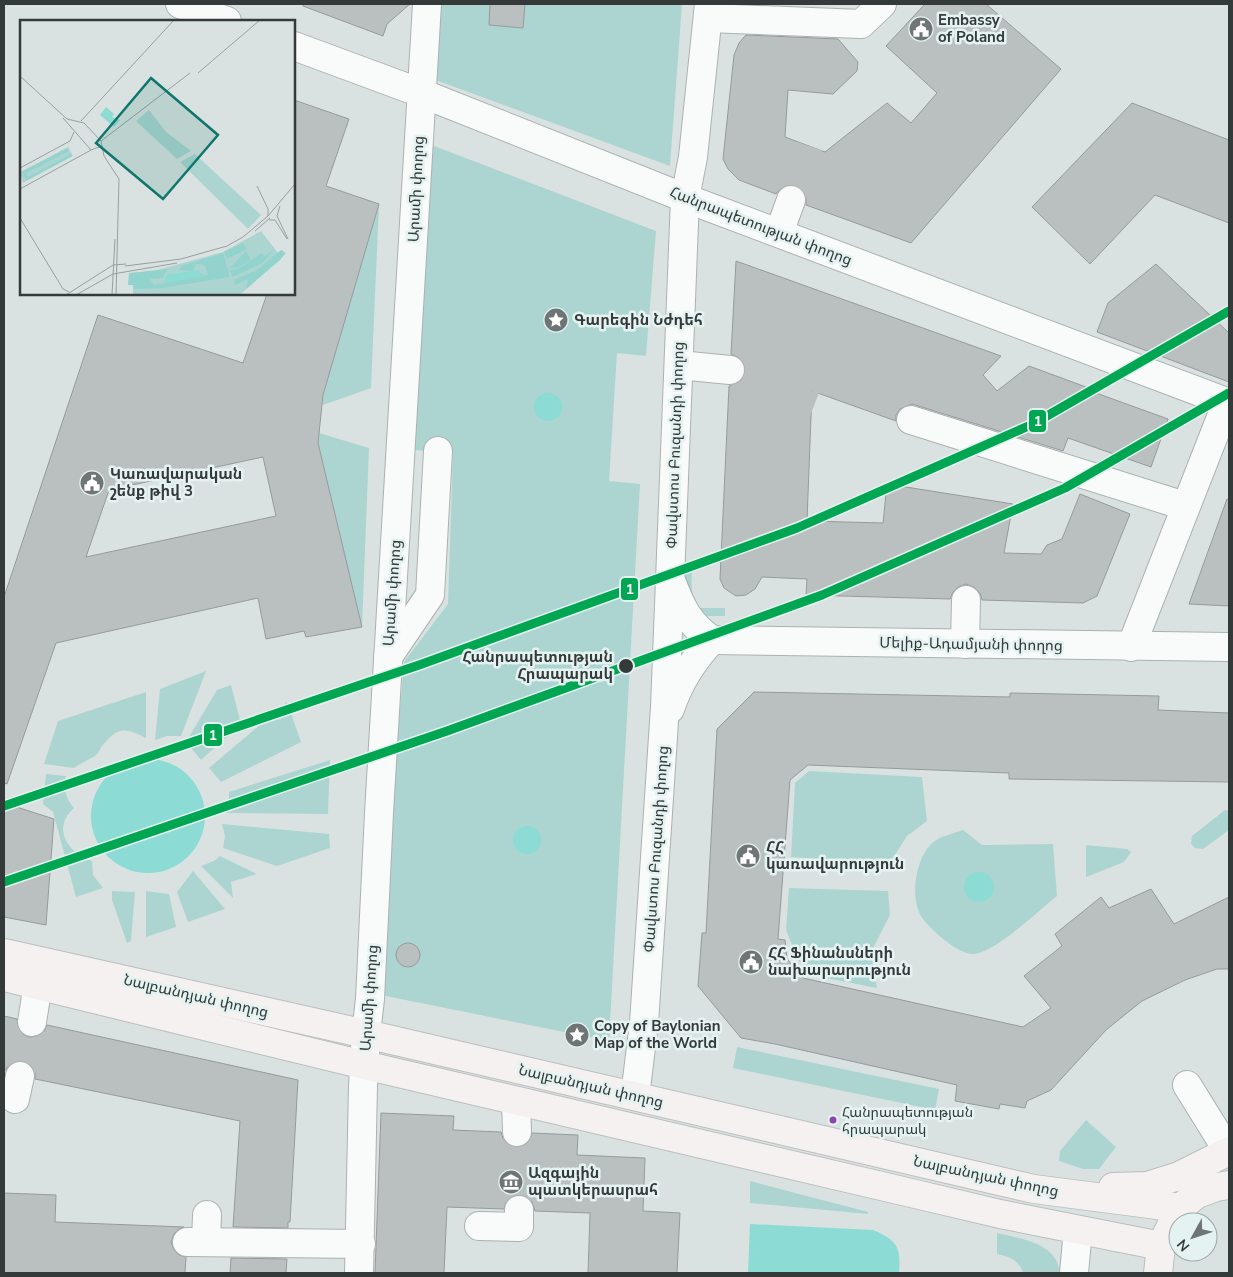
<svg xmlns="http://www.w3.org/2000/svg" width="1233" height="1277" font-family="'Nunito Sans','Noto Sans Armenian',sans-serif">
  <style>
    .green { fill: #acd5d1 }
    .water { fill: #8cdbd4 }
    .building { fill: #bac0bf; stroke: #959b9a; fill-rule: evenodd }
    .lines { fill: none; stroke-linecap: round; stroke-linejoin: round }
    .minor-tunnel { stroke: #b9c0bf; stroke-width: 28; stroke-dasharray: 28 14; stroke-linecap: butt }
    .minor-casing { stroke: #abb1b1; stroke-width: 30 }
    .major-casing { stroke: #babebe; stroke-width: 30 }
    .minor { stroke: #f9fbfa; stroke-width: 28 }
    .major { stroke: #f4f1f0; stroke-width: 28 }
    .metro-1-casing { stroke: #e4f3f1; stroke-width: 12 }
    .metro-1 { stroke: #00a651; stroke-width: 9 }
    .stop-dot { fill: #343a39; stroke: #e4f3f1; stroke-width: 2 }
    .bus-dot { fill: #8e44ad; stroke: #e4f3f1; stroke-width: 2 }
    .labels { text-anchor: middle; stroke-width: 5; stroke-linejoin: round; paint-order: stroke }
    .bus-label { font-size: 14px; fill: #343a39; stroke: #e4f3f1; text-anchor: start }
    .poi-label { font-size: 15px; font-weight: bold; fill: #343a39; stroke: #e4f3f1; text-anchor: start }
    .street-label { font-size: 15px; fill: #343a39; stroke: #e4f3f1 }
    .stop-label { font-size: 15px; font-weight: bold; fill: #343a39; stroke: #e4f3f1; text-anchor: end }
    .inset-road { fill: none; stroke: #989f9e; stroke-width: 1 }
    .view { fill: #0f766e; fill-opacity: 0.15; stroke: #0f766e; stroke-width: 2.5 }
    .inset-edge { fill: none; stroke: #343a39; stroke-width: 2.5 }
    .line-badge { stroke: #e4f3f1; stroke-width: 2 }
    .badge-label { font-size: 14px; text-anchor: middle; font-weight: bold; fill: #fff }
  </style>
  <rect width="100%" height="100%" fill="#dae2e1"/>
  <g class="green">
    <path d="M434,4H682L670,166L430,78Z"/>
    <path d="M429,144L656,231L646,356L617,353L609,481L640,484L609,1041L376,994L404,662L448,604L453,453L414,450Z"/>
    <path d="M379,204L371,388L323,405V395Z"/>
    <path d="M319,433L369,448L362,627L318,443Z"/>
    <path d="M681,563H692C692,578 689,596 699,608H725V616H699L688,610Z"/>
    <path d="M206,671L181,736H167L155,740L160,689Z"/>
    <path d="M231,685L241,724L201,760L186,742L217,690Z"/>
    <path d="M146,692V738C124,727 118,727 102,746C100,749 98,754 95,756C88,760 81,763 74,768L44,764L58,721Z"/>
    <path d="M287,702L301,742L221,782L209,768Z"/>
    <path d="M330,760L328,814L225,813L229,803V792Z"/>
    <path d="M809,771L922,777L927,821L907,836L889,864L791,857L795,783Z"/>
    <path d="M46,774L66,776C64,789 65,798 74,808C51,828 68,853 92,861L93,875L103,888L76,897L53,812L43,804Z"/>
    <path d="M1225,810L1229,811V830L1203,849L1195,848L1191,844L1192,836Z"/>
    <path d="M222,824L329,834L330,848L277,866L223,848L225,836Z"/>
    <path d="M963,830L982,845L1053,844L1057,896C1039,910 993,955 972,954C963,954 949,944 942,938C934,931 923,922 919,912C910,892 917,850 938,839C945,835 955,833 963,830Z"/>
    <path d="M1086,845L1127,849L1131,852L1124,862L1086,877Z"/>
    <path d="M220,856L257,874L231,882L233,898L201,866L214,861Z"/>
    <path d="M193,871L225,909L188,922L177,892Z"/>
    <path d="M789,888L888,891L890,915L871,952L877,988L811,975L798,960L786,930Z"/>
    <path d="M112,891L135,892L131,941L127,943L112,900Z"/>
    <path d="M146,891L169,894L176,927L146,937Z"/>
    <path d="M737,1047L939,1089L935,1110L733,1068Z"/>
    <path d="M1086,1120L1116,1147L1099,1169H1083L1059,1161L1060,1151Z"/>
    <path d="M750,1181L868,1212V1214L750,1203Z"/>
    <path d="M997,1233C1022,1239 1057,1243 1060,1273H1023C1019,1260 1010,1257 997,1254Z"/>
  </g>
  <g class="water">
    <circle cx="548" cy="407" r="14"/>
    <circle cx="148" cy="816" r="57"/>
    <circle cx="527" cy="840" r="14"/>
    <circle cx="979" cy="887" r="15"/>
    <path d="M750,1224L873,1230C897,1240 901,1247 899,1273H748Z"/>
  </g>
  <g class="building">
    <path d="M303,4H410L387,24L383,36L303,6Z"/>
    <path d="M490,4H525L523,28L489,25Z"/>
    <path d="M925,4H986L1061,69L911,243L806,205V197L803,190L797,186L788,185L781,188L776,194L739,180L728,169L723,159L734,55L739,43L746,35L838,39L858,62L857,71L833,94L788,90L785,137L825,152L887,103L911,123L937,93L886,46Z"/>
    <path d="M294,100L349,119L326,186L379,204L323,395L318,443L362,627L306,637L304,631L266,639L258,598L56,643L7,784L4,783V597L98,315L243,363L267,294H294ZM263,457L276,516L86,557L109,490Z"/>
    <path d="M1132,103L1229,140V223L1155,195L1090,264L1032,207Z"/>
    <path d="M736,261L1001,356L983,375L997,391L1029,366L1086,387L1085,389L1168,419L1151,467L1068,438L1063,451L912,404L900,409L896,415V421L812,391L807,521L883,523L887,484L1013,504L1004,553L1041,554L1047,545L1062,539L1080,494L1130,514L1097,596L1083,603L982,600L980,593L974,587L966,584L958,587L953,592L950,599L806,595L807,579L762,577L755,589L746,595L736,596L724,588L720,579L729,386L737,384L742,379L746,371L744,363L739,358L731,354Z"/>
    <path d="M1156,264L1229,333V382L1097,332L1108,303Z"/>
    <path d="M1227,499L1229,500V606L1189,604Z"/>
    <path d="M754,692L1010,697V693L1159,696L1158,710L1229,713V782L1009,779V773L808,765L790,780L778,939L785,940L787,959L803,978L1023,1027L1051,1008L1024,976L1062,946L1055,934L1101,897L1109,908L1151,889L1174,924L1229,897V969H1217L1185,980L1142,1001L1106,1030L1051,1090L1027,1101L1025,1108L1000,1104L999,1109L955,1101L957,1085L775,1044L741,1038L698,986L702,933H706L717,729Z"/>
    <path d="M4,803L54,819L46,925L4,917Z"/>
    <circle cx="408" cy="955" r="12"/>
    <path d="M4,1016L17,1019L18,1028L23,1034L29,1037L38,1036L44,1032L47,1025L298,1080L290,1222H288V1228L233,1227L240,1121L35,1079V1072L31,1065L23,1061H15L9,1065L4,1072Z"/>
    <path d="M381,1113L454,1116L453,1130L501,1132L504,1141L510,1146L517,1148L526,1145L530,1140L532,1133L578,1135L577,1155L645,1158L643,1211L680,1213L677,1273H588L590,1213L535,1211L532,1202L526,1196L519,1194L511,1197L506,1202L504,1209L447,1207L444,1273H375Z"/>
    <path d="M4,1193L56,1195L55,1222L184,1227L179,1229L174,1234L171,1242L174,1250L179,1255L186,1257L185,1273H4Z"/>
    <path d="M231,1258L287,1259L286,1273H230Z"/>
  </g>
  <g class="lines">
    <g class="minor-tunnel">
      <path d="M791,200L809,146"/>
      <path d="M730,370L815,403"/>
      <path d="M20,1076L32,1022"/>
      <path d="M517,1132L519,1210"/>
    </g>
    <defs>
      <g id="minor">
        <path d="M180,4L227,21"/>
        <path d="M708,18L861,24L882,4"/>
        <path d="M294,46L421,93L685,198L1229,403"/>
        <path d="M779,233L791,200"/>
        <path d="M679,365L730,370"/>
        <path d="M911,420L1185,506"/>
        <path d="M672,583C682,609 689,624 712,640L1229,647"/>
        <path d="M965,644L966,600"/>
        <path d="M1131,647L1227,402"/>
        <path d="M388,657L430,595L438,451"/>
        <path d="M670,709C679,682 693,660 712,640"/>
        <path d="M32,1022L38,984"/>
        <path d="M1187,1085L1228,1151"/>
        <path d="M635,1096L644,1023L665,707L685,198L693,157L709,4"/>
        <path d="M15,1099L20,1076"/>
        <path d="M516,1101L517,1132"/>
        <path d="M479,1226L519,1227V1210"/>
        <path d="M187,1242L361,1244"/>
        <path d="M206,1242L207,1215"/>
        <path d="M359,1273L363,1086L366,1034L370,999L379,813L427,4"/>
        <path d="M1074,1273L1078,1230"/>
      </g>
      <g id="major">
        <path d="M4,953L366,1034L1034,1189L1180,1208"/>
        <path d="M4,977L364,1065L907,1192L1000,1214L1161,1246"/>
        <path d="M1113,1187L1147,1186L1179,1176L1229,1151"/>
        <path d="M1158,1273L1161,1246L1180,1208L1197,1194L1216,1187L1229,1185"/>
      </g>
    </defs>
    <use href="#minor" class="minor-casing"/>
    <use href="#major" class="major-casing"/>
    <use href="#minor" class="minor"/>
    <use href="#major" class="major"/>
    <defs>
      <g id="metro-1">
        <path d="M4,806L422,664L797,528L1033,424L1229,311"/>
        <path d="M4,882L447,731L822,595L1065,488L1229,393"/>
      </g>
    </defs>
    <use href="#metro-1" class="metro-1-casing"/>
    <use href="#metro-1" class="metro-1"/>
  </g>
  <defs>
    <symbol id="civic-disc" viewBox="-11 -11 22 22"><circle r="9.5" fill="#6e7574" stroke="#e4f3f1"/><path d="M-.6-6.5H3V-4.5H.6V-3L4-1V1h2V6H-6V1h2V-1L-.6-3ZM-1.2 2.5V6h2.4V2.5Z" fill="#fff"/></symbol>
    <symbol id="sight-disc" viewBox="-11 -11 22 22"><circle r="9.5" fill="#6e7574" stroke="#e4f3f1"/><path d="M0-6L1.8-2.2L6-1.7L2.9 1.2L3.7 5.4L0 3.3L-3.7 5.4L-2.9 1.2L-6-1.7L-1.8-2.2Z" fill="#fff"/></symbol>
    <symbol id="museum-disc" viewBox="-11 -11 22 22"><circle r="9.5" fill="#6e7574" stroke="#e4f3f1"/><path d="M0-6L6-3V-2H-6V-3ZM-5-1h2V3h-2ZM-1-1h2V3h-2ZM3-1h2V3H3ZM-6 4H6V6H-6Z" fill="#fff"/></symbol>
  </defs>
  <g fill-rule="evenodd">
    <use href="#civic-disc" x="907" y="15" width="28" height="28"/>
    <use href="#sight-disc" x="542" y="306" width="28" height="28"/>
    <use href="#civic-disc" x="78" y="469" width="28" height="28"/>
    <use href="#civic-disc" x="734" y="842" width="28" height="28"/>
    <use href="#civic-disc" x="737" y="948" width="28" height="28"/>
    <use href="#sight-disc" x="563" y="1021" width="28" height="28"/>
    <use href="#museum-disc" x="497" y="1168" width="28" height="28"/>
  </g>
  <circle class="stop-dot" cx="626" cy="666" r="8"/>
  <circle class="bus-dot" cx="833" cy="1120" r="4.5"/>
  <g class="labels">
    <g class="bus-label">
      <text x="842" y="1117">Հանրապետության<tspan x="842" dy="17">հրապարակ</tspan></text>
    </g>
    <g class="poi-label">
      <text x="938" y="25">Embassy<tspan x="938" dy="17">of Poland</tspan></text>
      <text x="574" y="325">Գարեգին Նժդեհ</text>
      <text x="110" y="479">Կառավարական<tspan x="110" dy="17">շենք թիվ 3</tspan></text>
      <text x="766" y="852">ՀՀ<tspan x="766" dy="17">կառավարություն</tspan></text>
      <text x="768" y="958">ՀՀ Ֆինանսների<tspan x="768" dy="17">նախարարություն</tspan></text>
      <text x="594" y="1031">Copy of Baylonian<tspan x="594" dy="17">Map of the World</tspan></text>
      <text x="528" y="1178">Ազգային<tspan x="528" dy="17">պատկերասրահ</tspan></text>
    </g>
    <g class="street-label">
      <text transform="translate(416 189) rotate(-87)" y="5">Արամի փողոց</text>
      <text transform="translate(761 226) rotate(21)" y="5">Հանրապետության փողոց</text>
      <text transform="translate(675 445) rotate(-88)" y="5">Փավստոս Բուզանդի փողոց</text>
      <text transform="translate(392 593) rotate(-86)" y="5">Արամի փողոց</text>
      <text transform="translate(971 644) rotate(1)" y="5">Մելիք-Ադամյանի փողոց</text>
      <text transform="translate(656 849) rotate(-86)" y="5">Փավստոս Բուզանդի փողոց</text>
      <text transform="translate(196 996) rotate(13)" y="5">Նալբանդյան փողոց</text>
      <text transform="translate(369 998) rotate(-86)" y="5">Արամի փողոց</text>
      <text transform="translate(591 1086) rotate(13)" y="5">Նալբանդյան փողոց</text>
      <text transform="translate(986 1176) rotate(12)" y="5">Նալբանդյան փողոց</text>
    </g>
    <g class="stop-label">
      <text x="613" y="662">Հանրապետության<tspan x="613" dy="17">Հրապարակ</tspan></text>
    </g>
  </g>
  <g transform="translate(20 20)">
    <rect width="275" height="275" fill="#dae2e1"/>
    <path d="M129,90L146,112L171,131L157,139L116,101ZM48,127L53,136L3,163L0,152ZM175,134L241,195L228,209L160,142ZM241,211L258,233L262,230L266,233L220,275L113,274V265L130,252L203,232Z" fill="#acd5d1"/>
    <path d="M48,128L49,131L6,153L8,157L51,134L52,136L7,160L2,152ZM223,223L227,229L207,239L204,232ZM254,229L243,243L212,257L210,250L220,248L242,233L245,236ZM261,230L265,234L260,240L226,269L228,259L215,265L214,260L235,251V256L236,251ZM226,231L231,240L219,247L210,248ZM203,233L210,257L142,268L114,269L113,265H108L109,253L148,249L142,258L130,259L134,265L188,255L185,246L181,244H176L173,251L159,250L161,246Z" fill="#92d3ce"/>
    <path d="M86,87L94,94L92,97L100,100L94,107L80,95ZM178,250L184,256L144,263L146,255Z" fill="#8cdbd4"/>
    <path class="inset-road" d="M178,53L240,0M0,56L47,99L64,103L81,121L84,136L99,159L96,275M43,98L71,130L82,126M61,101L154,0M81,121L170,53M0,148L50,121L54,112M237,166L248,189V196M0,169L71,130M260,186L257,196L268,219M0,198L43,269L49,272M249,200H255L267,219M235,211L250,198M105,246L161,239L207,226L223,217L248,196L275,164M46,275L93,245L106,244M56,275L93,254L157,243M92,275L95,219"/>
    <path class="view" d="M131,58L198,115L143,179L76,123Z"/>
    <rect width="275" height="275" class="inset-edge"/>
  </g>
  <g class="line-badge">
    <rect x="1028" y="409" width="19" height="24" rx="5" fill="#00a651"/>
    <rect x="620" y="577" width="19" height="24" rx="5" fill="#00a651"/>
    <rect x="203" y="723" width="20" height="24" rx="5" fill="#00a651"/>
  </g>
  <g class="badge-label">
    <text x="1038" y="426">1</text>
    <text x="630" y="594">1</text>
    <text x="213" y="740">1</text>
  </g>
  <rect width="1233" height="1277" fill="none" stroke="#343a39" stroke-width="10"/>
  <g transform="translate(1193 1237) rotate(230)"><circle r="24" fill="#e4f3f1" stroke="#9ea9a7"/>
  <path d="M0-4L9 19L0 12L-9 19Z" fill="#6e7574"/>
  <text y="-8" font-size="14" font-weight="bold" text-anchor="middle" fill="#343a39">N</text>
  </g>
</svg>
